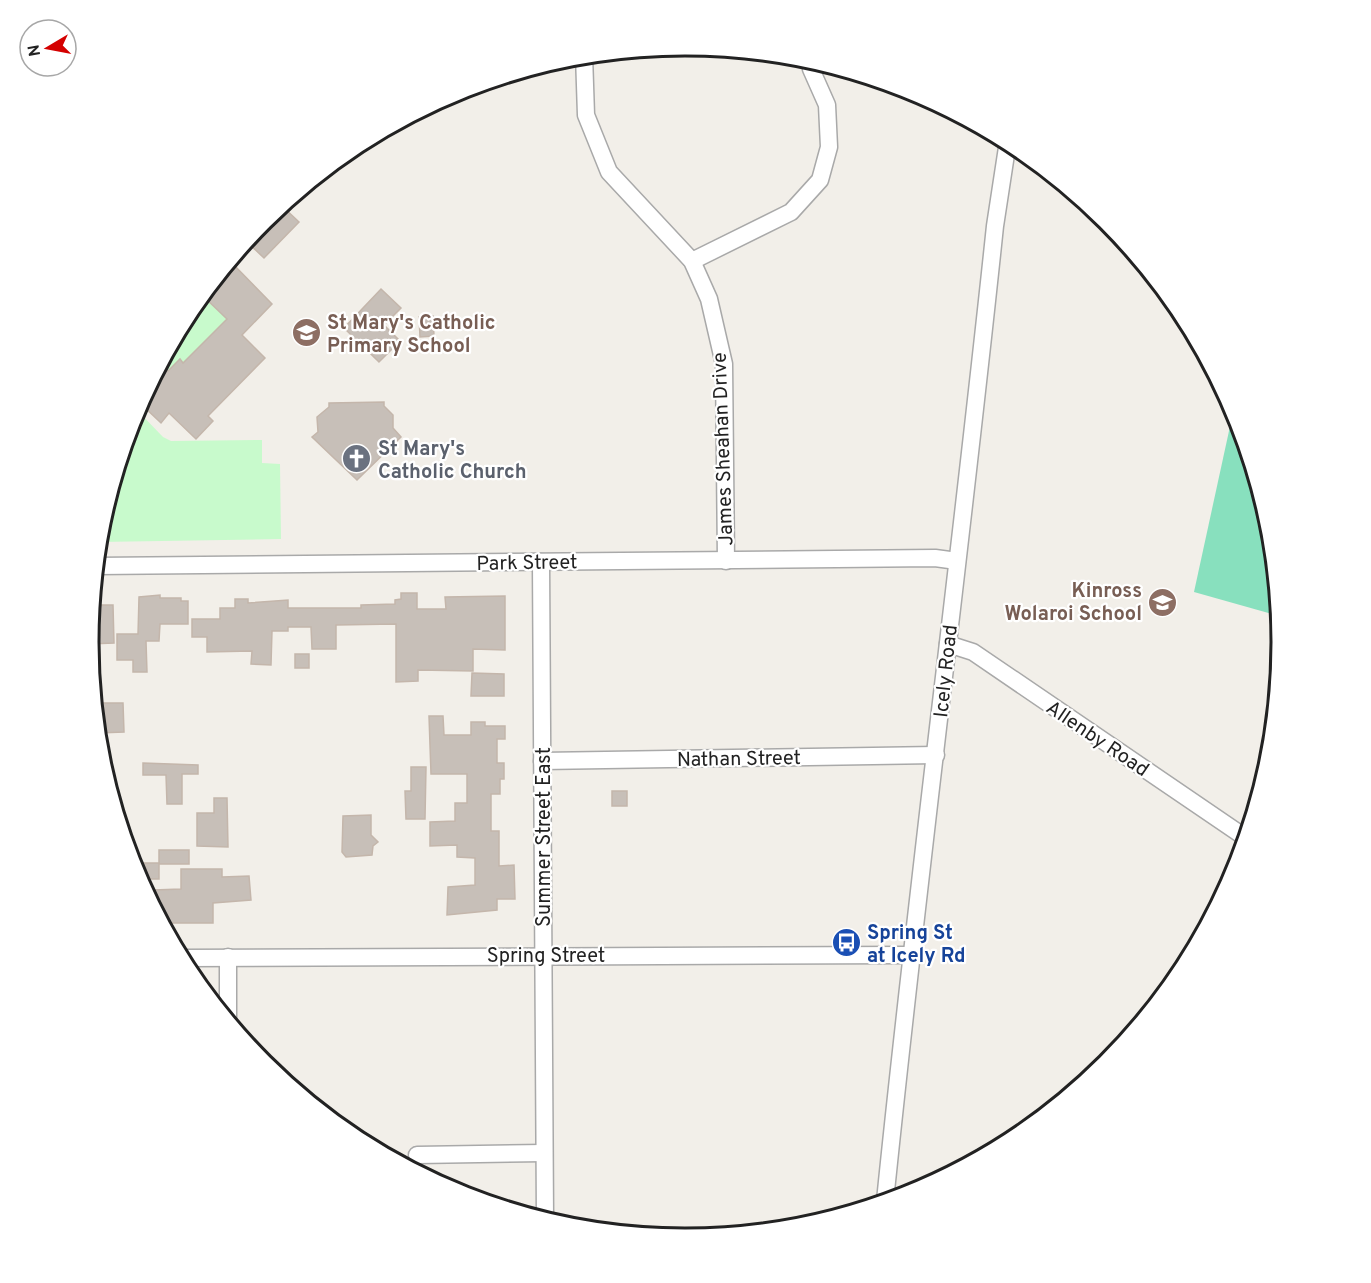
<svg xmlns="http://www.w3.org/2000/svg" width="1371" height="1283" font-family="Overpass,sans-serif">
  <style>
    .park { fill: #c8facc }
    .pitch { fill: #88e0be }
    .building { fill: #c7bfb8; stroke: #c4b6ab; stroke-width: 1.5 }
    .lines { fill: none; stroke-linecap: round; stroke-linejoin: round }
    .minor-casing { stroke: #a9a9a9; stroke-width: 19 }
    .minor { stroke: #fff; stroke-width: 16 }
    .labels { text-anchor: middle; stroke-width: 4.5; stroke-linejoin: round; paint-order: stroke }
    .education-label { font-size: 20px; font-weight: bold; fill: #785e54; stroke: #fff; text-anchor: start }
    .worship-label { font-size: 20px; font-weight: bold; fill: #5b616d; stroke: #fff; text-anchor: start }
    .street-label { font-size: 20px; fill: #222; stroke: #fff }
    .transit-label { font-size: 20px; font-weight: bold; fill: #164399; stroke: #fff; text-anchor: start }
    .rim { fill: none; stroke: #222; stroke-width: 3 }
  </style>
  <rect width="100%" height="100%" fill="#f2efe9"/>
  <g class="park">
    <path d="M203,296L227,319L202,345L183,397L157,371L190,310Z"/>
    <path d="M136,409L163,437L171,441L262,440V463L280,464L281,539L99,542L101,525Z"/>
  </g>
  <path class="pitch" d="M1234,408L1271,525L1279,616L1194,592Z"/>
  <g class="building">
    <path d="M281,205L299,222L264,258L246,241L264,219Z"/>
    <path d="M230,261L272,304L242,335L265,358L208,416L213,421L196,439L169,413L161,423L140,403L157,371H168L180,359L183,363L227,319L202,295Z"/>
    <path d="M381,289L401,308L384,325L400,341L379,362L344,328Z"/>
    <path d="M433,316L434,336L420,337L419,317Z"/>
    <path d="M384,402V406L393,415V428L401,437L357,480L312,437L318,432L317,417L329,407V403Z"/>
    <path d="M401,593H417V609H446L445,597L505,596V650L473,649V671L418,670V681L396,682V624L336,625V649H312L311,627H288V631H272L271,665L251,664L252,651L207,652V637H192V619H220V608H235V599H248V603L288,600V608H361V605L395,604V600L401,599Z"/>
    <path d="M160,595V598H181V601H188V624H160L159,641H146L147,672H133V660H117V634H138L139,597Z"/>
    <path d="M93,605H113L114,643L89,644Z"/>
    <rect x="295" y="654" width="14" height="14"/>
    <path d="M472,673L504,674V696H471Z"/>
    <path d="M95,703H123L124,732L98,733Z"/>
    <path d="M429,716H443L444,735H471V722H485V726H505V739H497V763H504V779H500V794H491V831H499V866L514,865L515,899H497V910L447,915L448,887L475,885V858L457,857V845L430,846V822L455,821V803H467V774H431Z"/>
    <path d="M143,763L198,765V774H182V804H167L166,775H143Z"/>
    <path d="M411,767H426L425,819H406L405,791H411Z"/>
    <rect x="612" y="791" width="15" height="15"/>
    <path d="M214,798H227L228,847L197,846V813H214Z"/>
    <path d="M371,815V835L378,842L373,846L372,855L346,857L342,852L343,816Z"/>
    <rect x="159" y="850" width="30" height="14"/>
    <path d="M137,863H159V879H140Z"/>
    <path d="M181,869H222V877L249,876L251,900L213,903V923H163L155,907L154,890L181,889Z"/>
  </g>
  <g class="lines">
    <defs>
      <g id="minor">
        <path d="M584,55L586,115L609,172L692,261L709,299L724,364L726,561"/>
        <path d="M692,261L791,212L820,180L829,147L827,105L811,69"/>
        <path d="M541,562L545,1219"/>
        <path d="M96,566L935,558L957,561"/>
        <path d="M948,644L973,652L1246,838"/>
        <path d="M542,761L936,755"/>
        <path d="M228,957V1020"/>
        <path d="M182,958L910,955"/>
        <path d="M417,1155L544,1153"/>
        <path d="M885,1201C918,876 961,552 995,226L1008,141"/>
      </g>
    </defs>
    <use href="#minor" class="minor-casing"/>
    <use href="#minor" class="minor"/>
  </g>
  <defs>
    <symbol id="school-disc" viewBox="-11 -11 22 22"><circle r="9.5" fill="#8d6e63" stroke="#fff"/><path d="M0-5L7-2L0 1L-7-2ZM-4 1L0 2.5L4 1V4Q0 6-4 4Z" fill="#fff"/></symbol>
    <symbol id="church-disc" viewBox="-11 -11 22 22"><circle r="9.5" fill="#6b7280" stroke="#fff"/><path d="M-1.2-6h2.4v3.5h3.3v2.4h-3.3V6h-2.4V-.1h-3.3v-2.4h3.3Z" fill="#fff"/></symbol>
    <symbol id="bus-disc" viewBox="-11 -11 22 22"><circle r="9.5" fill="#1a4fb4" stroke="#fff"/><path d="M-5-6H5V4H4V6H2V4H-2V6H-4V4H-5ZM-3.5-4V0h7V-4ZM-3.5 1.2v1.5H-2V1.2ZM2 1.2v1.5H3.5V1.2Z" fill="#fff"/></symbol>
  </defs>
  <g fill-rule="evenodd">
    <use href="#school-disc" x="290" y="316" width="33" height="33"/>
    <use href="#church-disc" x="340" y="442" width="33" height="33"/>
    <use href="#school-disc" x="1146" y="586" width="33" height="33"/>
    <use href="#bus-disc" x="830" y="926" width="33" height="33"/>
  </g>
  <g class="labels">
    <g class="education-label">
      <text x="327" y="329">St Mary's Catholic<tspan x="327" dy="23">Primary School</tspan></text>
      <text x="1142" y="597" text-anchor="end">Kinross<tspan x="1142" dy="23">Wolaroi School</tspan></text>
    </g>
    <g class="worship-label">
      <text x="378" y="455">St Mary's<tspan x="378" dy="23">Catholic Church</tspan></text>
    </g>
    <g class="street-label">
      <text transform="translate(722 449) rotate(-92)" y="7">James Sheahan Drive</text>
      <text transform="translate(527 562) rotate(-1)" y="7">Park Street</text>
      <text transform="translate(945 671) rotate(-84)" y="7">Icely Road</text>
      <text transform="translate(1098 738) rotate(34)" y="7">Allenby Road</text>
      <text transform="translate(739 758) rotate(-1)" y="7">Nathan Street</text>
      <text transform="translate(543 837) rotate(-90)" y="7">Summer Street East</text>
      <text x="546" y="962">Spring Street</text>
    </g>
    <g class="transit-label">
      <text x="867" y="939">Spring St<tspan x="867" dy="23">at Icely Rd</tspan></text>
    </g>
  </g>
  <path d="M0 0H1371V1283H0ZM99 642a586 586 0 1 1 1172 0a586 586 0 1 1-1172 0Z" fill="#fff" fill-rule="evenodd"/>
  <path class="rim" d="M99 642a586 586 0 1 1 1172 0a586 586 0 1 1-1172 0Z"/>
  <g transform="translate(48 48) rotate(260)"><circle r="28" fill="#ffffff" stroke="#a7a7a7" stroke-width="1.5"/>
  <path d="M0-4.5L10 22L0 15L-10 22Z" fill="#d40000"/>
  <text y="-9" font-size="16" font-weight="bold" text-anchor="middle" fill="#222222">N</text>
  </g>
</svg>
